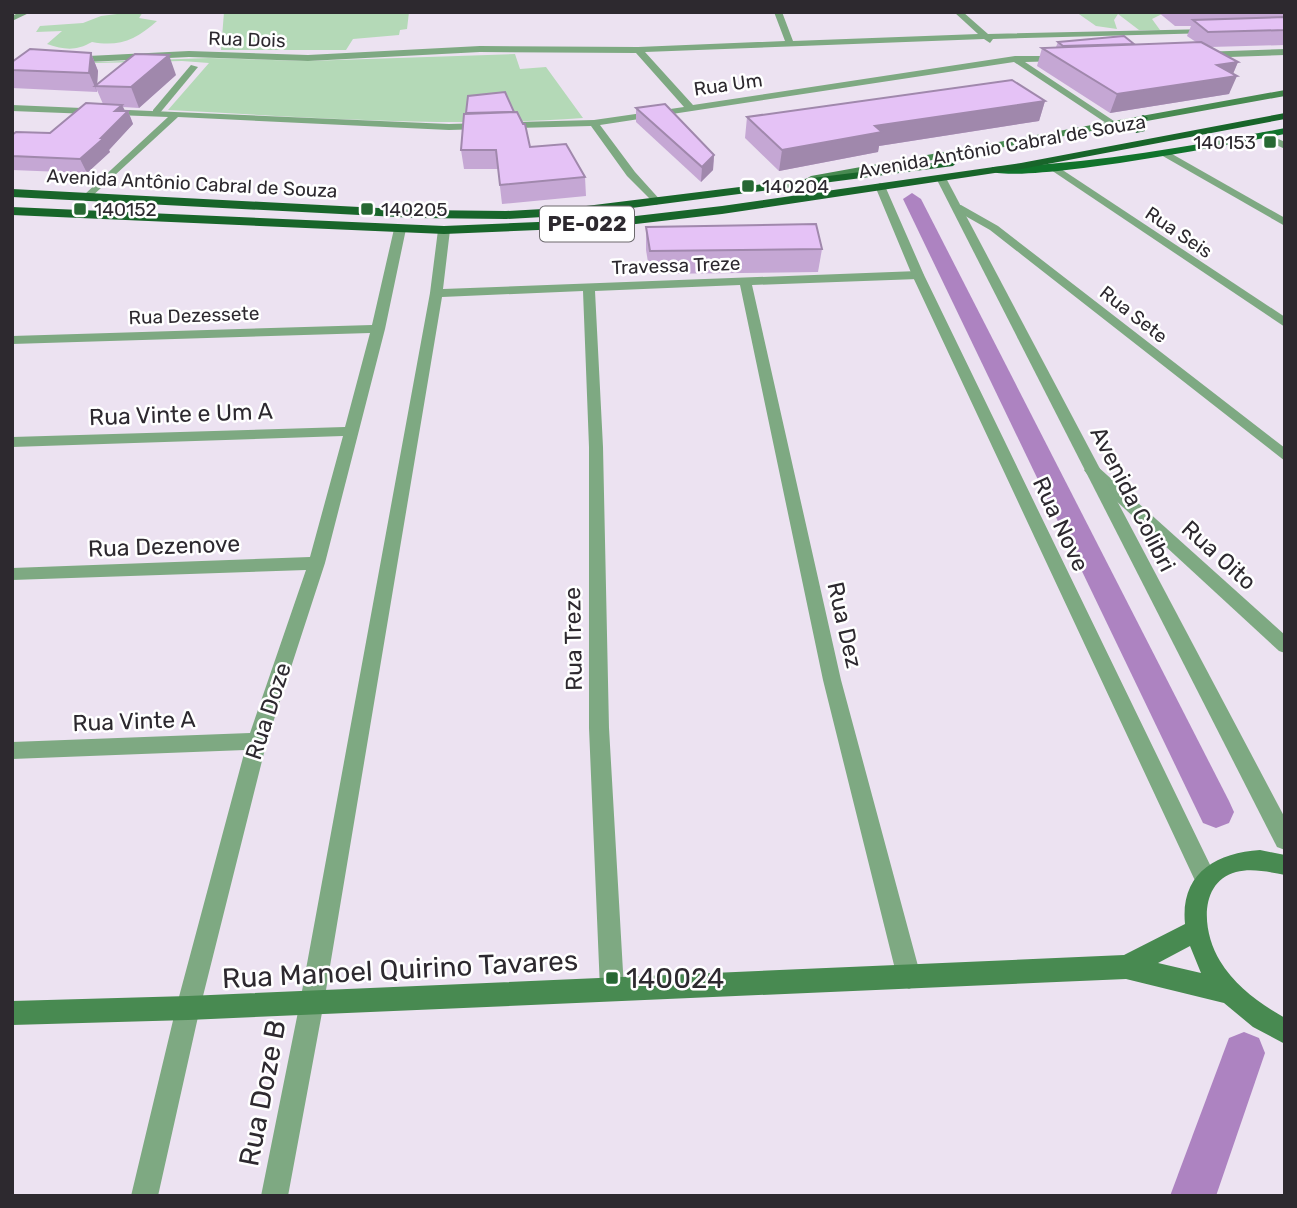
<svg xmlns="http://www.w3.org/2000/svg" width="1297" height="1208" font-family="Rubik,sans-serif">
  <style>
    .green { fill: #b4d9b7 }
    .lines { fill: none; stroke-linecap: round; stroke-linejoin: round }
    .canal { fill: #ad83c1; fill-rule: evenodd }
    .service { fill: #7ea982; fill-rule: evenodd }
    .minor { fill: #7ea982; fill-rule: evenodd }
    .tertiary { fill: #7ea982; fill-rule: evenodd }
    .secondary { fill: #488a51; fill-rule: evenodd }
    .primary { fill: #11732c; fill-rule: evenodd }
    .trunk { fill: #18652a; fill-rule: evenodd }
    .wall { fill: #c5a7d4 }
    .shaded-wall { fill: #a088ac }
    .building { fill: #e5c2f6; stroke: #a088ac; stroke-width: 2 }
    .poi-dot { fill: #276933; stroke: #fff; stroke-width: 2.5 }
    .labels { text-anchor: middle; stroke-width: 5; stroke-linejoin: round; paint-order: stroke }
    .far-street-label { font-size: 19px; fill: #2d292f; stroke: #fff }
    .far-poi-label { font-size: 19px; fill: #2d292f; stroke: #fff; text-anchor: start }
    .shield { fill: #fff; stroke: #6c696d; stroke-width: 2 }
    .shield-label { font-size: 21px; font-weight: bold; fill: #2d292f }
    .street-label { font-size: 23px; fill: #2d292f; stroke: #fff }
    .near-street-label { font-size: 28px; fill: #2d292f; stroke: #fff }
    .near-poi-label { font-size: 28px; fill: #2d292f; stroke: #fff; text-anchor: start }
  </style>
  <rect width="100%" height="100%" fill="#ece2f1"/>
  <g class="green">
    <path d="M133,12H143L139,18L157,21C136,40 119,47 92,42C76,51 65,50 47,44L62,31L36,32L40,26L83,23L101,16Z"/>
    <path d="M224,12H409L407,29L400,30L399,35L353,39L346,50H221Z"/>
    <path d="M1076,12H1166L1152,19L1160,30H1139L1118,14L1114,20L1117,29L1096,26Z"/>
    <path d="M515,54L520,69L546,67L583,118C445,128 306,117 168,110L209,63L182,61L12,65L209,58L307,61Z"/>
  </g>
  <g class="lines">
    <g class="canal">
      <path d="M912,193L921,199L1229,801L1234,812L1229,823L1216,828L1203,823L903,199Z"/>
      <path d="M1244,1032L1259,1038L1265,1053L1216,1196H1170L1229,1038Z"/>
    </g>
    <path class="service" d="M191,65L198,67L159,114H153V110Z"/>
    <g class="minor">
      <path d="M20,12H31L12,21V16Z"/>
      <path d="M774,12H782L793,41L978,34L954,12H963L988,34L1211,29L1215,31L1211,33L993,39L990,43L984,39L645,52L693,105L1015,56H1061L1065,59L1064,61L1025,62L1117,123L1109,125L1014,62L600,125L635,172L662,202L656,205L627,176L591,126L449,130L178,117L89,199L85,198V194L168,117L12,111V105L449,124L594,120L684,107L636,53L480,52L308,61L189,57L68,63L64,60L68,57L189,51L308,55L480,46L638,47L785,41Z"/>
      <path d="M1285,49V55L1201,58L1197,55L1201,52Z"/>
      <path d="M1263,132L1285,142V149L1259,137L1258,135Z"/>
      <path d="M1165,150L1285,218V226L1161,155L1160,153Z"/>
      <path d="M1055,165L1285,317V327L1051,170L1050,168Z"/>
      <path d="M953,205H961L998,226L1285,448V461L990,230L953,209Z"/>
      <path d="M400,226L406,229L385,329L325,563L267,741L200,1008L158,1196H131L176,1008L245,750L12,759V742L250,733L306,570L12,580V568L310,557L343,436L12,447V437L345,427L370,333L12,344V336L372,325L394,229Z"/>
      <path d="M444,227L450,230L443,289L918,271L924,275L918,279L752,285L841,680L921,977L917,985L909,989L901,985L897,977L823,680L740,285L595,291L603,447L609,728L624,989L620,997L612,1001L604,997L600,989L589,728V447L583,291L442,297L324,1002L288,1196H261L300,1002L430,293L438,230Z"/>
      <path d="M1092,465L1097,466L1285,635V653L1279,651L1087,474L1084,470Z"/>
    </g>
    <g class="tertiary">
      <path d="M941,175L946,178L1285,818V850L1277,847L936,178Z"/>
      <path d="M880,183L885,186L924,275L1214,873L1217,880L1214,887L1206,890L1198,887L912,275L875,186Z"/>
    </g>
    <g class="secondary">
      <path d="M1285,90V96L811,182L806,179L811,176Z"/>
      <path d="M1260,850L1285,855V875C1269,872 1252,868 1236,872C1197,883 1203,934 1220,961C1235,986 1260,1004 1285,1018V1044L1253,1027L1224,1003L1126,979L188,1020L12,1025V1001L188,996L1124,955L1185,924C1180,874 1215,853 1260,850ZM1190,946L1201,973L1158,963Z"/>
    </g>
    <path class="primary" d="M1285,128V134C1243,142 1012,187 988,170L993,167C1092,164 1188,147 1285,128Z"/>
    <g class="trunk">
      <path d="M1285,113V119L1021,169L722,214L610,227L444,234L12,215V207L444,226L610,219L722,206L1021,163Z"/>
      <path d="M1143,115L1148,118L1143,123L1145,131L1136,133L1132,122Z"/>
      <path d="M949,161L955,164L953,166L578,215L506,219L417,218L12,197V189L417,210L506,211L578,207Z"/>
    </g>
  </g>
  <g class="wall">
    <path d="M1158,12H1285V45L1210,47L1238,62L1233,74L1229,94L1110,113L1037,66L1042,48L1056,47L1058,42L1133,45L1196,42L1187,36L1191,26H1175Z"/>
    <path d="M91,53L98,71L97,84L176,75L139,108L123,107L125,111H128L133,124L109,150L110,152L87,173L12,170V135L50,133L103,104L97,90V92L12,88V62Z"/>
    <path d="M1045,101L1039,121L879,146L878,152L779,171L745,138L747,117Z"/>
    <path d="M636,108L714,155L713,170L701,182L636,122Z"/>
    <path d="M530,147L585,177L586,196L502,204L498,169H464L461,150Z"/>
    <path d="M646,227L822,249L818,272L650,274L646,250Z"/>
  </g>
  <g class="shaded-wall">
    <path d="M91,53L98,71L97,86H95L97,92L89,73Z"/>
    <path d="M169,55L176,75L139,108L131,87Z"/>
    <path d="M1238,62L1232,76H1237L1229,94L1110,113L1117,94L1217,65Z"/>
    <path d="M1045,101L1039,121L879,146L878,152L779,171L782,150L875,126Z"/>
    <path d="M122,105L126,113L128,111L133,124L109,150L110,152L87,173L80,159L115,111Z"/>
    <path d="M714,155L713,170L701,182L702,167Z"/>
  </g>
  <g class="building">
    <path d="M1285,17V30L1208,32L1193,20Z"/>
    <path d="M1124,36L1134,44L1063,46L1058,42Z"/>
    <path d="M1201,42L1238,62L1217,65L1237,76L1117,94L1042,48Z"/>
    <path d="M30,49L91,53L89,73L12,70V62Z"/>
    <path d="M135,54L169,55L131,87L95,86Z"/>
    <path d="M1012,80L1045,101L875,126L882,132L782,150L747,117Z"/>
    <path d="M505,92L514,112L466,113L468,96Z"/>
    <path d="M86,103L122,105L115,111H128L101,138H104L80,159L12,156V135L16,132L50,133Z"/>
    <path d="M665,104L714,155L702,167L636,108Z"/>
    <path d="M517,112L523,124H525L530,147L566,144L585,177L500,185L496,150H461L464,114Z"/>
    <path d="M816,224L822,249L650,251L646,227Z"/>
  </g>
  <g class="poi-dot">
    <rect x="1263" y="135" width="14" height="14" rx="3.5"/>
    <rect x="741" y="179" width="14" height="14" rx="3.5"/>
    <rect x="73" y="202" width="14" height="14" rx="3.5"/>
    <rect x="360" y="202" width="14" height="14" rx="3.5"/>
    <rect x="605" y="971" width="14" height="14" rx="3.5"/>
  </g>
  <g class="labels">
    <g class="far-street-label">
      <text transform="translate(247 39) rotate(2)" y="7">Rua Dois</text>
      <text transform="translate(728 84) rotate(-8)" y="7">Rua Um</text>
      <text transform="translate(1002 146) rotate(-10)" y="7">Avenida Antônio Cabral de Souza</text>
      <text transform="translate(192 183) rotate(3)" y="7">Avenida Antônio Cabral de Souza</text>
      <text transform="translate(1179 232) rotate(34)" y="7">Rua Seis</text>
      <text transform="translate(676 265) rotate(-2)" y="7">Travessa Treze</text>
      <text transform="translate(1134 314) rotate(38)" y="7">Rua Sete</text>
      <text transform="translate(194 315) rotate(-2)" y="7">Rua Dezessete</text>
    </g>
    <g class="far-poi-label">
      <text x="1256" y="149" text-anchor="end">140153</text>
      <text x="762" y="193">140204</text>
      <text x="94" y="216">140152</text>
      <text x="381" y="216">140205</text>
    </g>
    <rect class="shield" x="540" y="206.5" width="94" height="35" rx="5"/>
    <g class="shield-label">
      <text x="587" y="231">PE-022</text>
    </g>
    <g class="street-label">
      <text transform="translate(181 414) rotate(-2)" y="8">Rua Vinte e Um A</text>
      <text transform="translate(1133 499) rotate(63)" y="8">Avenida Colibri</text>
      <text transform="translate(1061 524) rotate(65)" y="8">Rua Nove</text>
      <text transform="translate(164 546) rotate(-2)" y="8">Rua Dezenove</text>
      <text transform="translate(1219 555) rotate(42)" y="8">Rua Oito</text>
      <text transform="translate(845 625) rotate(77)" y="8">Rua Dez</text>
      <text transform="translate(573 639) rotate(-91)" y="8">Rua Treze</text>
      <text transform="translate(268 711) rotate(-72)" y="8">Rua Doze</text>
      <text transform="translate(134 721) rotate(-2)" y="8">Rua Vinte A</text>
    </g>
    <g class="near-street-label">
      <text transform="translate(400 969) rotate(-3)" y="10">Rua Manoel Quirino Tavares</text>
      <text transform="translate(262 1093) rotate(-79)" y="10">Rua Doze B</text>
    </g>
    <g class="near-poi-label">
      <text x="626" y="988">140024</text>
    </g>
  </g>
  <rect width="1297" height="1208" fill="none" stroke="#2d292f" stroke-width="28"/>
</svg>
